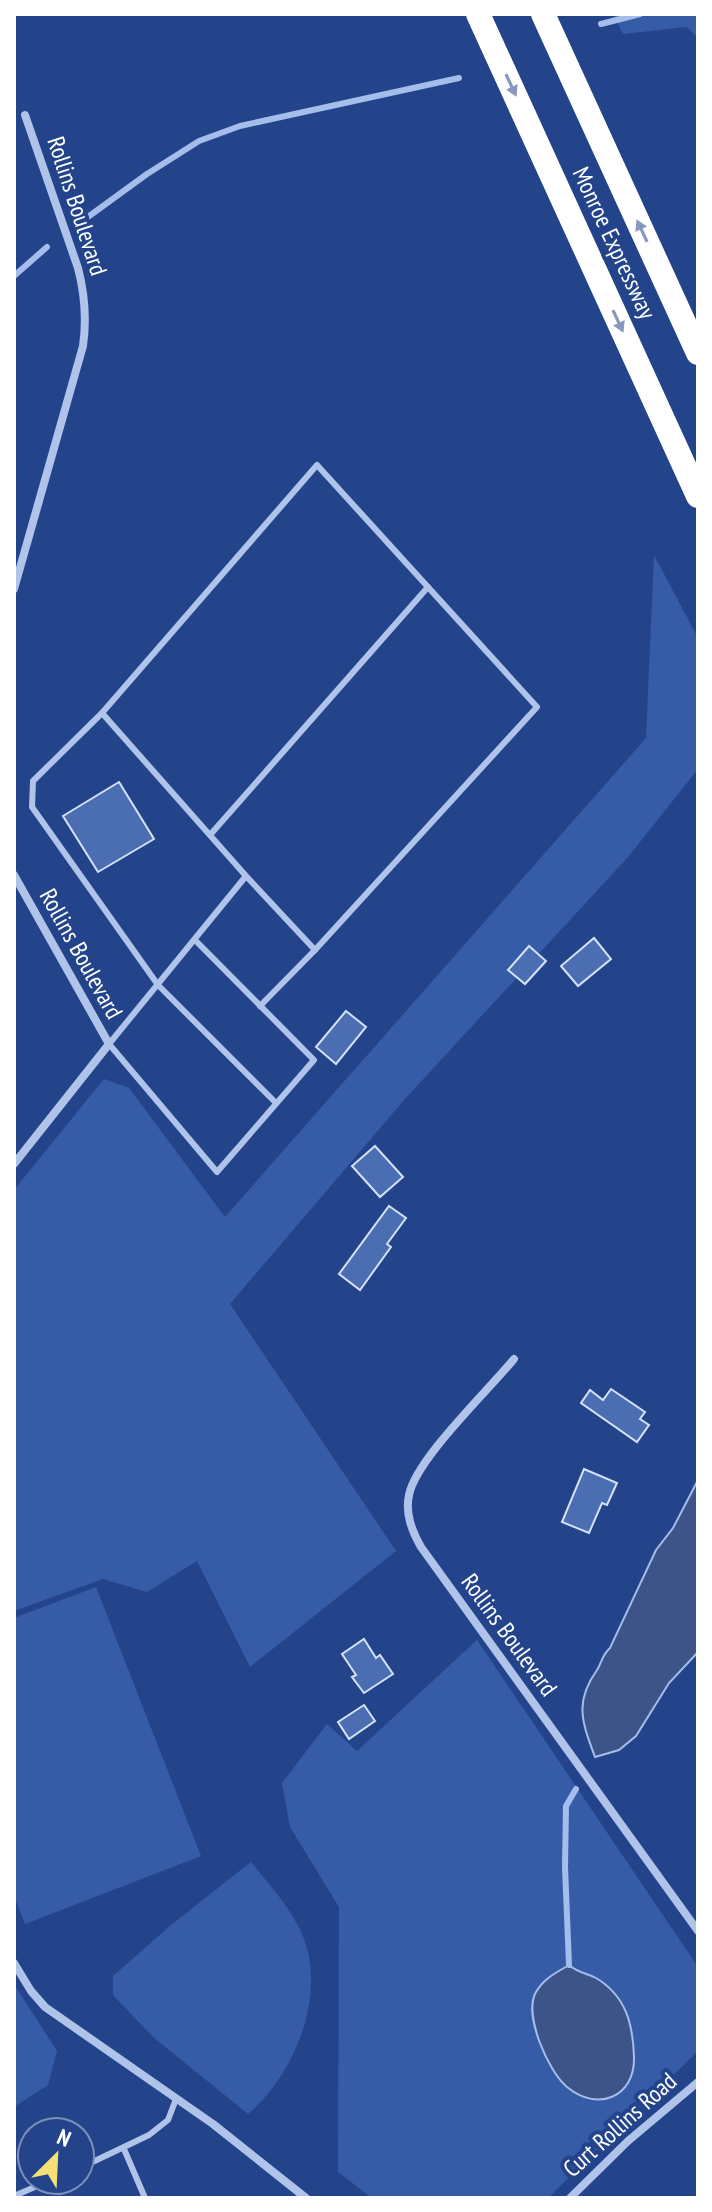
<svg xmlns="http://www.w3.org/2000/svg" width="712" height="2212" font-family="'PT Sans Narrow',sans-serif">
  <style>
    .green { fill: #375ca7 }
    .water { fill: #3d5488; stroke: #a5bdeb; stroke-width: 2 }
    .lines { fill: none; stroke-linecap: round; stroke-linejoin: round }
    .stream { stroke: #a5bdeb; stroke-width: 6 }
    .building { fill: #4b6db2; stroke: #d5e1f8; stroke-width: 2 }
    .lane { stroke: #b0c4ea; stroke-width: 6 }
    .street { stroke: #b0c4ea; stroke-width: 8 }
    .highway { stroke: #fff; stroke-width: 24 }
    .oneway { fill: #8698bf }
    .labels { text-anchor: middle; stroke-width: 8; stroke-linejoin: round; paint-order: stroke }
    .street-label { font-size: 24px; fill: #fff; stroke: #23448b }
  </style>
  <rect width="100%" height="100%" fill="#23448b"/>
  <g class="green">
    <path d="M613,14H698V38L687,27L623,34Z"/>
    <path d="M654,555L698,638V769L628,857L404,1100L230,1304L396,1551L250,1667L197,1561L147,1592L103,1579L14,1611V1190L104,1079L129,1088L225,1217L646,738Z"/>
    <path d="M96,1587L201,1856L25,1924L14,1896V1618Z"/>
    <path d="M477,1640L698,1967V2051L548,2198H372L338,2172L339,1907L290,1827L282,1783L327,1724L357,1751Z"/>
    <path d="M251,1862C271,1887 298,1915 307,1948C323,2005 291,2078 248,2114L153,2037L113,1995V1976L171,1925Z"/>
    <path d="M14,1984L57,2051L48,2085L14,2107Z"/>
  </g>
  <g class="water">
    <path d="M698,1480V1652L669,1683L636,1736L619,1750L595,1757C582,1722 574,1702 597,1670C602,1662 602,1655 610,1648L656,1550L673,1528Z"/>
    <path d="M569,1965C578,1973 587,1973 596,1978C626,1996 633,2024 634,2057C635,2098 597,2112 567,2087C548,2071 523,2014 536,1992C544,1978 556,1973 569,1965Z"/>
  </g>
  <g class="lines">
    <g class="stream">
      <path d="M601,24L640,14"/>
      <path d="M81,222L147,174L199,141L240,126L459,78"/>
      <path d="M14,276L47,247"/>
      <path d="M569,1965L565,1867L566,1806L576,1789"/>
    </g>
  </g>
  <g class="building">
    <path d="M119,782L154,839L98,872L63,816Z"/>
    <path d="M594,938L611,959L578,986L561,966Z"/>
    <path d="M529,946L546,961L525,984L508,970Z"/>
    <path d="M346,1011L366,1027L336,1064L316,1047Z"/>
    <path d="M375,1146L403,1177L380,1197L352,1166Z"/>
    <path d="M389,1206L406,1218L387,1244L391,1247L360,1290L339,1274Z"/>
    <path d="M611,1389L645,1412L640,1419L649,1425L637,1442L581,1403L590,1390L603,1400Z"/>
    <path d="M584,1469L617,1483L607,1505L602,1503L589,1533L562,1522Z"/>
    <path d="M364,1639L376,1658L380,1655L393,1674L364,1693L352,1677L356,1675L342,1654Z"/>
    <path d="M364,1705L375,1721L349,1739L338,1722Z"/>
  </g>
  <g class="lines">
    <g class="lane">
      <path d="M102,713L33,781L32,807L158,985L276,1103"/>
      <path d="M210,835L428,587"/>
      <path d="M195,940L314,1060L217,1172L109,1044L246,876L315,950L537,707L317,465L102,713L246,876"/>
      <path d="M260,1006L315,950"/>
      <path d="M124,2149L145,2198"/>
      <path d="M80,2168L149,2135L168,2120L176,2099"/>
      <path d="M14,2196L51,2180"/>
    </g>
    <g class="street">
      <path d="M14,589L83,346C87,318 85,295 78,268L25,115"/>
      <path d="M14,875L109,1044L14,1164"/>
      <path d="M514,1359C488,1391 416,1459 409,1495C405,1514 412,1531 421,1547L698,1931"/>
      <path d="M14,1963L31,1991L45,2007L213,2124L306,2198"/>
      <path d="M570,2198L628,2141L698,2082"/>
    </g>
    <g class="highway">
      <path d="M478,14L698,496"/>
      <path d="M543,14L698,353"/>
    </g>
  </g>
  <defs><path id="oneway-solid" d="M-6-.8H1V-3.2L6.5 0L1 3.2V.8H-6Z" transform="scale(2)"/></defs>
  <g class="oneway">
    <use href="#oneway-solid" transform="translate(511 85) rotate(65)"/>
    <use href="#oneway-solid" transform="translate(642 231) rotate(-115)"/>
    <use href="#oneway-solid" transform="translate(618 321) rotate(65)"/>
  </g>
  <g class="labels">
    <g class="street-label">
      <text transform="translate(77 206) rotate(72)" y="8">Rollins Boulevard</text>
      <text transform="translate(614 243) rotate(65)" y="8">Monroe Expressway</text>
      <text transform="translate(81 954) rotate(61)" y="8">Rollins Boulevard</text>
      <text transform="translate(509 1635) rotate(54)" y="8">Rollins Boulevard</text>
      <text transform="translate(620 2125) rotate(-42)" y="8">Curt Rollins Road</text>
    </g>
  </g>
  <rect width="712" height="2212" fill="none" stroke="#ffffff" stroke-width="32"/>
  <g transform="translate(56 2156) rotate(24)"><circle r="38" fill="#23448b" stroke="#7b8fb9" stroke-width="2"/>
  <path d="M0-6L14 30L0 20L-14 30Z" fill="#f5e073"/>
  <text y="-12" font-size="22" font-weight="bold" text-anchor="middle" fill="#ffffff">N</text>
  </g>
</svg>
